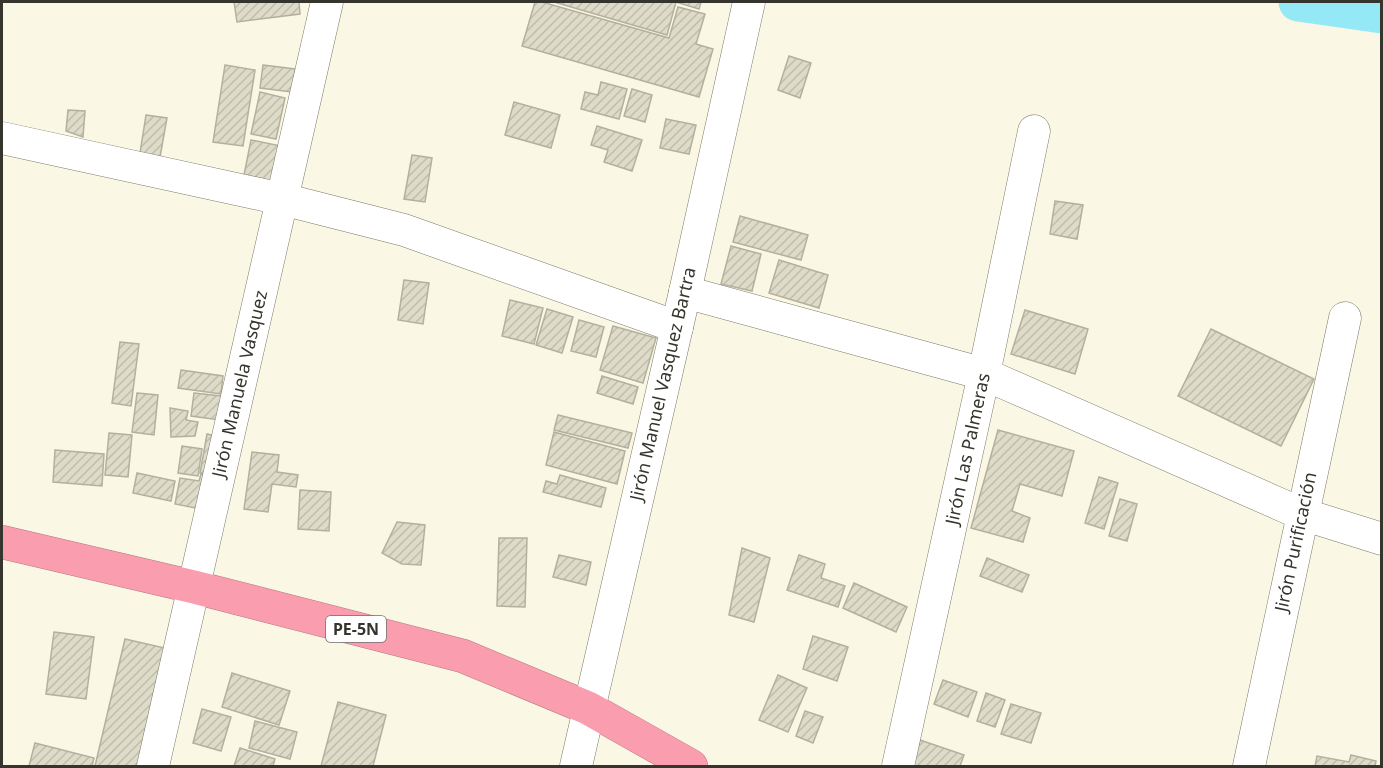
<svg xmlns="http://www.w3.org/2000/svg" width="1383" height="768" font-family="'Noto Sans',sans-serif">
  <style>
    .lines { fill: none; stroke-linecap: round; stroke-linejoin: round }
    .river { stroke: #95e9f7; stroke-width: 39 }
    .building { fill: url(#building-hatch); stroke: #b3b09e; stroke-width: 1.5 }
    .minor-casing { stroke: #7d7a69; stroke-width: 33 }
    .highway-casing { stroke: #b47882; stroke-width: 34 }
    .minor { stroke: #fff; stroke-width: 32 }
    .highway { stroke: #f99daf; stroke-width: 33 }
    .labels { text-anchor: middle; stroke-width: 6; stroke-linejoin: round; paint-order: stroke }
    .shield { fill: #fff; stroke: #72716c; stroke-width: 1.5 }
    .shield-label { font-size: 16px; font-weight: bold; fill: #35342d }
    .street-label { font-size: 18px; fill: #35342d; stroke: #fff }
  </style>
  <defs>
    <pattern id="building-hatch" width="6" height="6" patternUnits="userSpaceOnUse" patternTransform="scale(1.5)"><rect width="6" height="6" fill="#dedbc9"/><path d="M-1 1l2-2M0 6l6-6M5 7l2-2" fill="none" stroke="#bfbdad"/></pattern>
  </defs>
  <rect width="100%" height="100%" fill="#faf7e4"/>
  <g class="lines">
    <path class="river" d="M1298,2L1382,14"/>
  </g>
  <g class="building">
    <path d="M234,2H299L300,14L237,22Z"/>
    <path d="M535,2H542L669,38L678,7L705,14L696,44L713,49L699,97L522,46Z"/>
    <path d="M554,2H701L699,9L676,2L667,35Z"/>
    <path d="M789,56L811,63L800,98L778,90Z"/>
    <path d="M225,65L255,70L243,146L213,142Z"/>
    <path d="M263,65L295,69L292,92L260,88Z"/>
    <path d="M601,82L627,89L619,119L581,109L585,92L598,95Z"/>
    <path d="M632,89L652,95L645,122L624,116Z"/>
    <path d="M260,92L285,98L276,139L251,134Z"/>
    <path d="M514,102L560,115L551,148L505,135Z"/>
    <path d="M68,110L85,111L83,137L66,131Z"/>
    <path d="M146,115L167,118L160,157L140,153Z"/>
    <path d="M666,119L696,125L689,154L660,148Z"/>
    <path d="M597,126L642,140L632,171L604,162L608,150L591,145Z"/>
    <path d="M251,140L281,146L274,181L244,175Z"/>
    <path d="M412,155L432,158L425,202L404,199Z"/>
    <path d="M1055,201L1083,205L1077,239L1050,234Z"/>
    <path d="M740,216L808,235L801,260L733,242Z"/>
    <path d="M731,246L761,254L752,291L721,284Z"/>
    <path d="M779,260L828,275L819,308L769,293Z"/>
    <path d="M404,280L429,283L423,324L398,320Z"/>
    <path d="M510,300L543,308L534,344L502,336Z"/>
    <path d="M547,309L573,317L562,353L536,345Z"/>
    <path d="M1025,310L1088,329L1075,374L1011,354Z"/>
    <path d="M579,320L604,327L596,357L571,351Z"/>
    <path d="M613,326L656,338L643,383L600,370Z"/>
    <path d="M1211,329L1314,379L1281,446L1178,396Z"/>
    <path d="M120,342L139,344L131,406L112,403Z"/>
    <path d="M181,370L223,376L221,394L178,388Z"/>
    <path d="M602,376L638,387L633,404L597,393Z"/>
    <path d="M137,393L158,395L154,435L132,432Z"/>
    <path d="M194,393L230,397L227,421L191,416Z"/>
    <path d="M170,408L188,411L186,420L198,422L195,436L171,437Z"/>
    <path d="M558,415L632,433L628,448L554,430Z"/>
    <path d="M998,430L1074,451L1062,496L1020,484L1012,511L1030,518L1023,542L971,528Z"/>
    <path d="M554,432L625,451L617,484L546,465Z"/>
    <path d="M109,433L132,435L128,477L105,475Z"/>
    <path d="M207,434L221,437L214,475L200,473Z"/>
    <path d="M182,446L202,449L198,476L178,473Z"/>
    <path d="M55,450L104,454L102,486L53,482Z"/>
    <path d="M252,452L279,455L277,472L298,475L296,487L272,484L268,512L244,509Z"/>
    <path d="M137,473L175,481L171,501L133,493Z"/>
    <path d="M201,474L212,477L206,510L175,504L180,478L199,481Z"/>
    <path d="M560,475L606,488L601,507L543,492L546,481L557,484Z"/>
    <path d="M1099,477L1118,483L1104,529L1085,523Z"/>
    <path d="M300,490L331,492L329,531L298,529Z"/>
    <path d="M1120,499L1137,504L1127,541L1109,536Z"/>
    <path d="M397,522L425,525L421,565L402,564L382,553Z"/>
    <path d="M499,538H527L525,607L497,606Z"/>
    <path d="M742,548L770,558L754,622L729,615Z"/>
    <path d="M559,555L591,562L586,585L553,577Z"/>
    <path d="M799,555L825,564L821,578L845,586L838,607L787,590Z"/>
    <path d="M987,558L1029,575L1022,592L980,576Z"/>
    <path d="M854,583L907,607L896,632L843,608Z"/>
    <path d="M54,632L94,637L86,699L46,694Z"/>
    <path d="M813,636L848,647L837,681L803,669Z"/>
    <path d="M125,639L169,649L142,766H95Z"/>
    <path d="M232,673L290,691L279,725L222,707Z"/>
    <path d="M778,675L807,688L788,732L759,720Z"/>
    <path d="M943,680L977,692L968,717L934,704Z"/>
    <path d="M986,693L1005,700L995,727L977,721Z"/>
    <path d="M338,702L386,715L373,766H321Z"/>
    <path d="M1011,704L1041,713L1031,743L1001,734Z"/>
    <path d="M202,709L231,717L221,751L193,743Z"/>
    <path d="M805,711L823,717L813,743L796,736Z"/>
    <path d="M255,721L297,732L290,759L249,748Z"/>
    <path d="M920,740L964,755L960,766H912Z"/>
    <path d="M35,743L94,758L92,766H29Z"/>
    <path d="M240,748L275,759L273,766H234Z"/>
    <path d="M1351,755L1376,761L1375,766H1315L1317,756L1349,762Z"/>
  </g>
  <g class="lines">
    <defs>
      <g id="minor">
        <path d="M2,138L282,199L404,230L677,327"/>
        <path d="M685,292L984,374L1302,514L1382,539"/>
        <path d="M153,766L327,2"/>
        <path d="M576,766L685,292L749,2"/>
        <path d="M898,766L984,374L1034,131"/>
        <path d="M1249,766L1345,318"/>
      </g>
      <path id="highway" d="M2,542L194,587L463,656L588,708L691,766"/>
    </defs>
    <use href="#minor" class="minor-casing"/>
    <use href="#highway" class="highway-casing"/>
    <use href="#minor" class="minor"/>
    <use href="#highway" class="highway"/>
  </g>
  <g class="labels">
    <rect class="shield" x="326" y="616" width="60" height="26" rx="4.5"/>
    <g class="shield-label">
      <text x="356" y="635">PE-5N</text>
    </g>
    <g class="street-label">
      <text transform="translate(240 384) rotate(-77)" y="6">Jirón Manuela Vasquez</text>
      <text transform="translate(663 384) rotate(-77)" y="6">Jirón Manuel Vasquez Bartra</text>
      <text transform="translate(968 449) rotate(-78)" y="6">Jirón Las Palmeras</text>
      <text transform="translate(1296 542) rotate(-78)" y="6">Jirón Purificación</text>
    </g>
  </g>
  <rect width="1383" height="768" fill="none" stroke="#35342d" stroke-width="6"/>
</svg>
